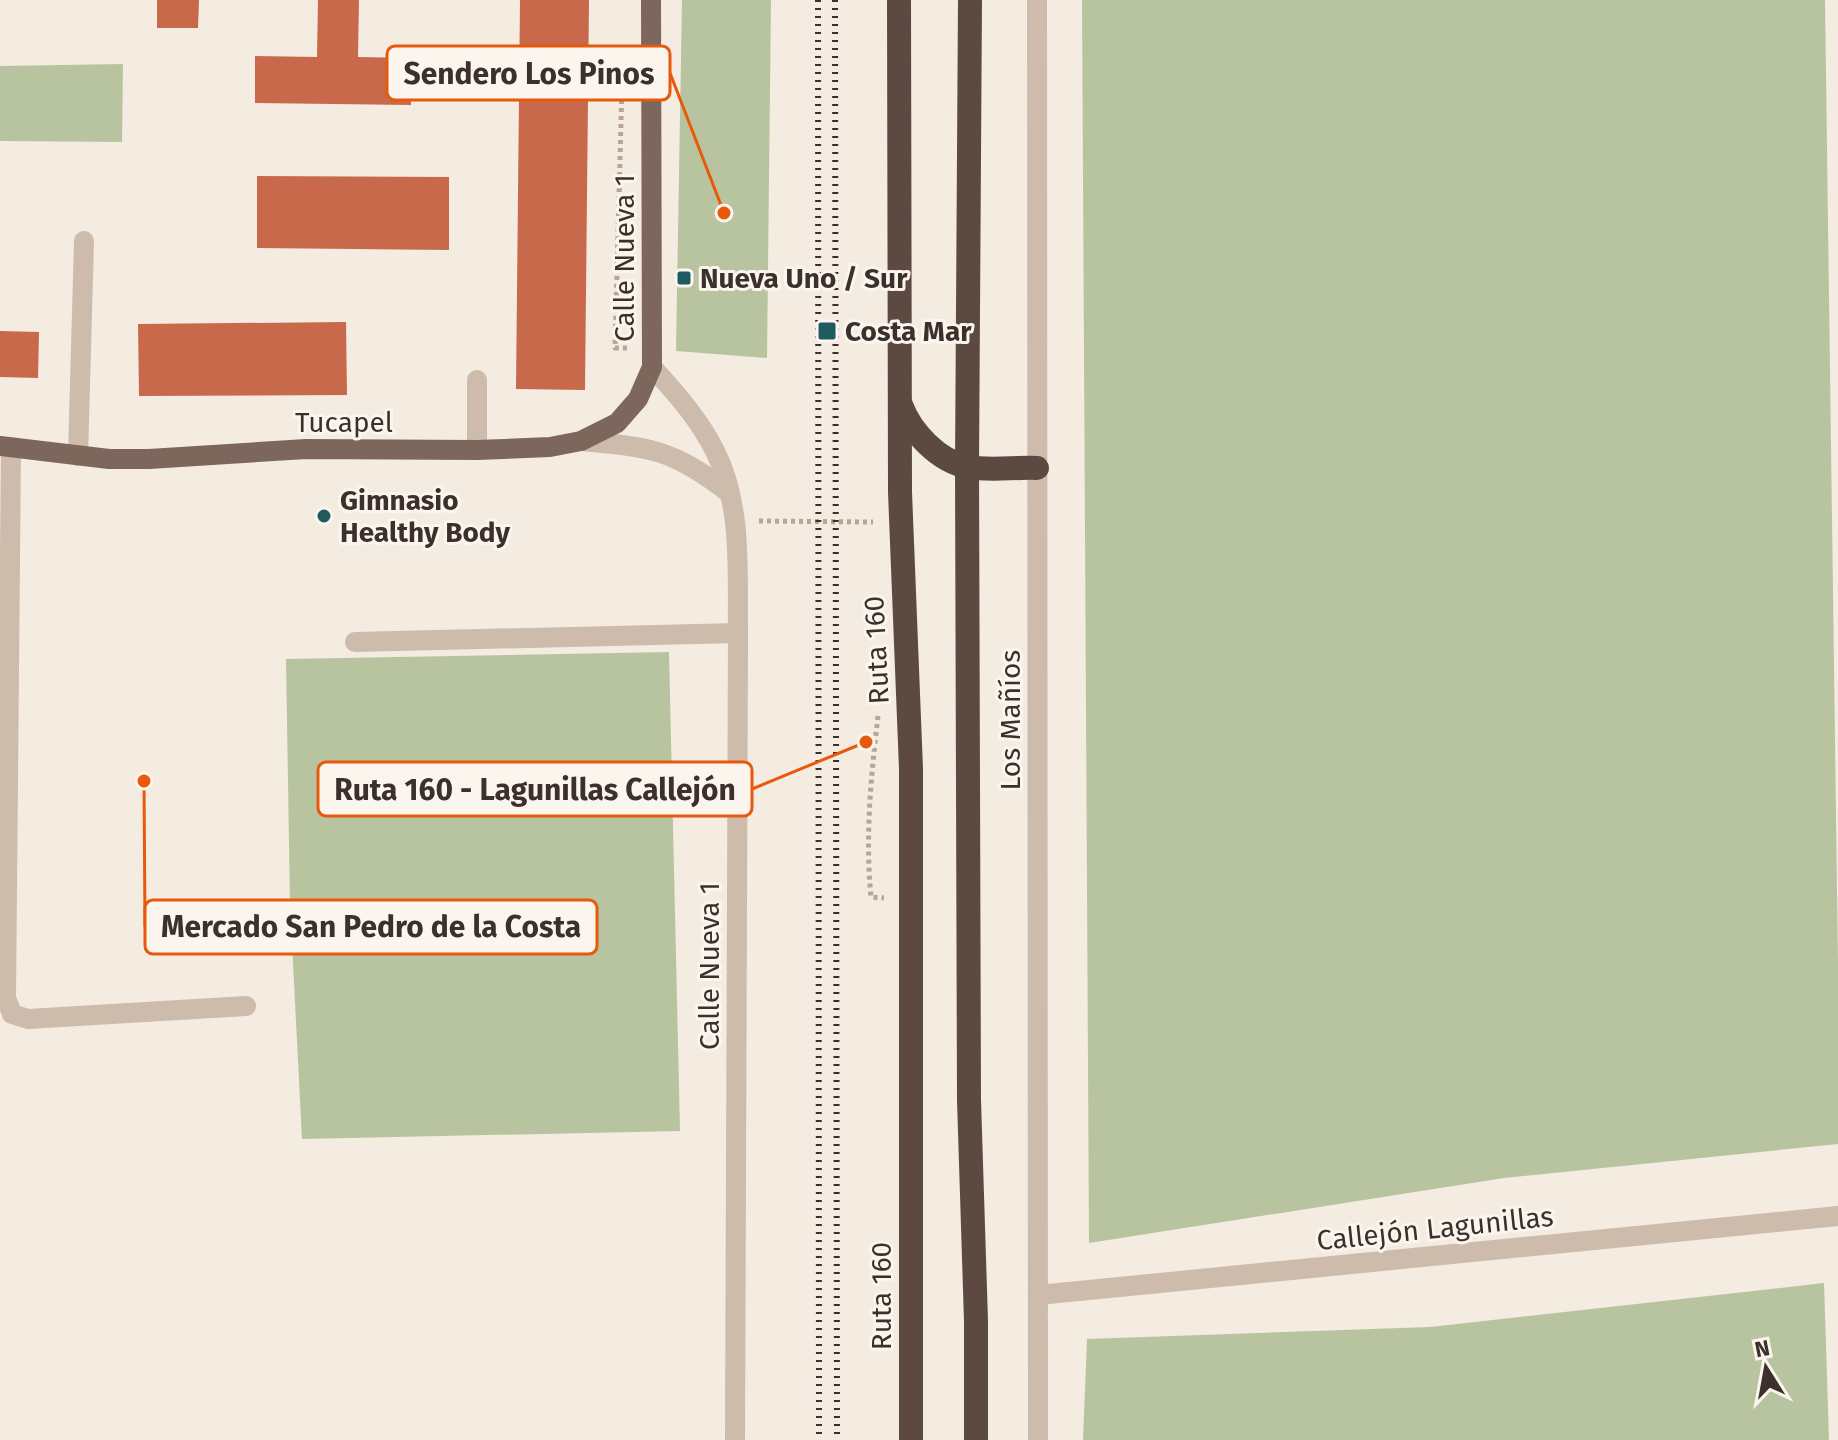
<svg xmlns="http://www.w3.org/2000/svg" width="1838" height="1440" font-family="'Fira Sans',sans-serif">
  <style>
    .green { fill: #b8c4a0 }
    .building { fill: #c8694b }
    .lines { fill: none; stroke-linecap: round; stroke-linejoin: round }
    .path { stroke: #b9a596; stroke-width: 5; stroke-dasharray: 4 4; stroke-linecap: butt }
    .minor { stroke: #cdbbac; stroke-width: 20 }
    .major { stroke: #7d675c; stroke-width: 20 }
    .highway { stroke: #5c4a42; stroke-width: 24 }
    .rail { stroke: #3b302b; stroke-width: 6; stroke-dasharray: 2 6; stroke-linecap: butt }
    .poi-dot { fill: #1f5a5e; stroke: #fbf5ee; stroke-width: 3 }
    .labels { text-anchor: middle; stroke-width: 6; stroke-linejoin: round; paint-order: stroke }
    .street-label { font-size: 28px; fill: #3b302b; stroke: #fbf5ee }
    .poi-label { font-size: 28px; font-weight: bold; fill: #3b302b; stroke: #fbf5ee; text-anchor: start }
    .leader { fill: none; stroke: #e8590c; stroke-width: 3 }
    .callout-dot { fill: #e8590c; stroke: #fbf5ee; stroke-width: 3 }
    .callout { fill: #fbf5ee; stroke: #e8590c; stroke-width: 3 }
    .callout-label { font-size: 30px; text-anchor: middle; font-weight: bold; fill: #3b302b }
  </style>
  <rect width="100%" height="100%" fill="#f4ebe1"/>
  <g class="green">
    <path d="M682,0H771L767,358L676,351Z"/>
    <path d="M1082,0H1825L1838,964V1144L1504,1178L1089,1243Z"/>
    <path d="M123,64L122,142L0,141V66Z"/>
    <path d="M669,652L680,1131L302,1139L290,904L286,659Z"/>
    <path d="M1824,1283L1829,1440H1083L1087,1339L1430,1327Z"/>
  </g>
  <g class="building">
    <path d="M157,0H199L198,28H157Z"/>
    <path d="M318,0H359L358,57L412,58L411,105L255,103V56L317,57Z"/>
    <path d="M520,0H589L585,390L516,389Z"/>
    <path d="M257,176L449,177V250L257,248Z"/>
    <path d="M346,322L347,395L139,396L138,324Z"/>
    <path d="M0,331L39,332L38,378L0,377Z"/>
  </g>
  <g class="lines">
    <g class="path">
      <path d="M622,84L615,348H629"/>
      <path d="M759,521L873,522"/>
      <path d="M878,716C871,776 865,836 871,897L884,898"/>
    </g>
    <g class="minor">
      <path d="M1037,0L1038,1440"/>
      <path d="M652,367C675,392 699,419 715,451C743,506 737,573 738,633L735,1440"/>
      <path d="M477,380V450"/>
      <path d="M581,441C650,447 673,449 729,493"/>
      <path d="M11,447L6,998L12,1014L28,1019L246,1006"/>
      <path d="M78,456L84,241"/>
      <path d="M355,642L738,633"/>
      <path d="M1038,1295L1838,1216"/>
    </g>
    <path class="major" d="M0,446L109,459H149L306,449L477,450L550,447L581,441L617,423L638,399L652,367L651,0"/>
    <g class="highway">
      <path d="M899,0L900,492L911,769V1440"/>
      <path d="M970,0L967,467L969,1100L976,1321V1440"/>
      <path d="M901,405C911,432 938,461 968,467C989,471 1015,467 1037,468"/>
    </g>
    <g class="rail">
      <path d="M818,0L819,1440"/>
      <path d="M835,0L837,1440"/>
    </g>
  </g>
  <g class="poi-dot">
    <rect x="676" y="270" width="16" height="16" rx="4"/>
    <rect x="817" y="321" width="20" height="20" rx="4"/>
    <circle cx="324" cy="516" r="8"/>
  </g>
  <g class="labels">
    <g class="street-label">
      <text transform="translate(624 258) rotate(-90)" y="10">Calle Nueva 1</text>
      <text x="344" y="432">Tucapel</text>
      <text transform="translate(876 650) rotate(-93)" y="10">Ruta 160</text>
      <text transform="translate(1010 720) rotate(-90)" y="10">Los Mañíos</text>
      <text transform="translate(709 966) rotate(-90)" y="10">Calle Nueva 1</text>
      <text transform="translate(1435 1228) rotate(-6)" y="10">Callejón Lagunillas</text>
      <text transform="translate(881 1296) rotate(-90)" y="10">Ruta 160</text>
    </g>
    <g class="poi-label">
      <text x="700" y="288">Nueva Uno / Sur</text>
      <text x="845" y="341">Costa Mar</text>
      <text x="340" y="510">Gimnasio<tspan x="340" dy="32">Healthy Body</tspan></text>
    </g>
  </g>
  <path class="leader" d="M724 213L670 73M866 742L752 789M144 781L145 927"/>
  <g class="callout-dot">
    <circle cx="724" cy="213" r="8"/>
    <circle cx="866" cy="742" r="8"/>
    <circle cx="144" cy="781" r="8"/>
  </g>
  <g class="callout">
    <rect x="387" y="46" width="283" height="54" rx="8"/>
    <rect x="318" y="762" width="434" height="54" rx="8"/>
    <rect x="145" y="900" width="452" height="54" rx="8"/>
  </g>
  <g class="callout-label">
    <text x="529" y="84">Sendero Los Pinos</text>
    <text x="535" y="800">Ruta 160 - Lagunillas Callejón</text>
    <text x="371" y="937">Mercado San Pedro de la Costa</text>
  </g>
  <g transform="translate(1766 1368) rotate(349)" stroke="#fbf5ee" stroke-width="6" paint-order="stroke">
  <path d="M0-6L14 30L0 20L-14 30Z" fill="#3b302b"/>
  <text y="-12" font-size="22" font-weight="bold" text-anchor="middle" fill="#3b302b">N</text>
  </g>
</svg>
